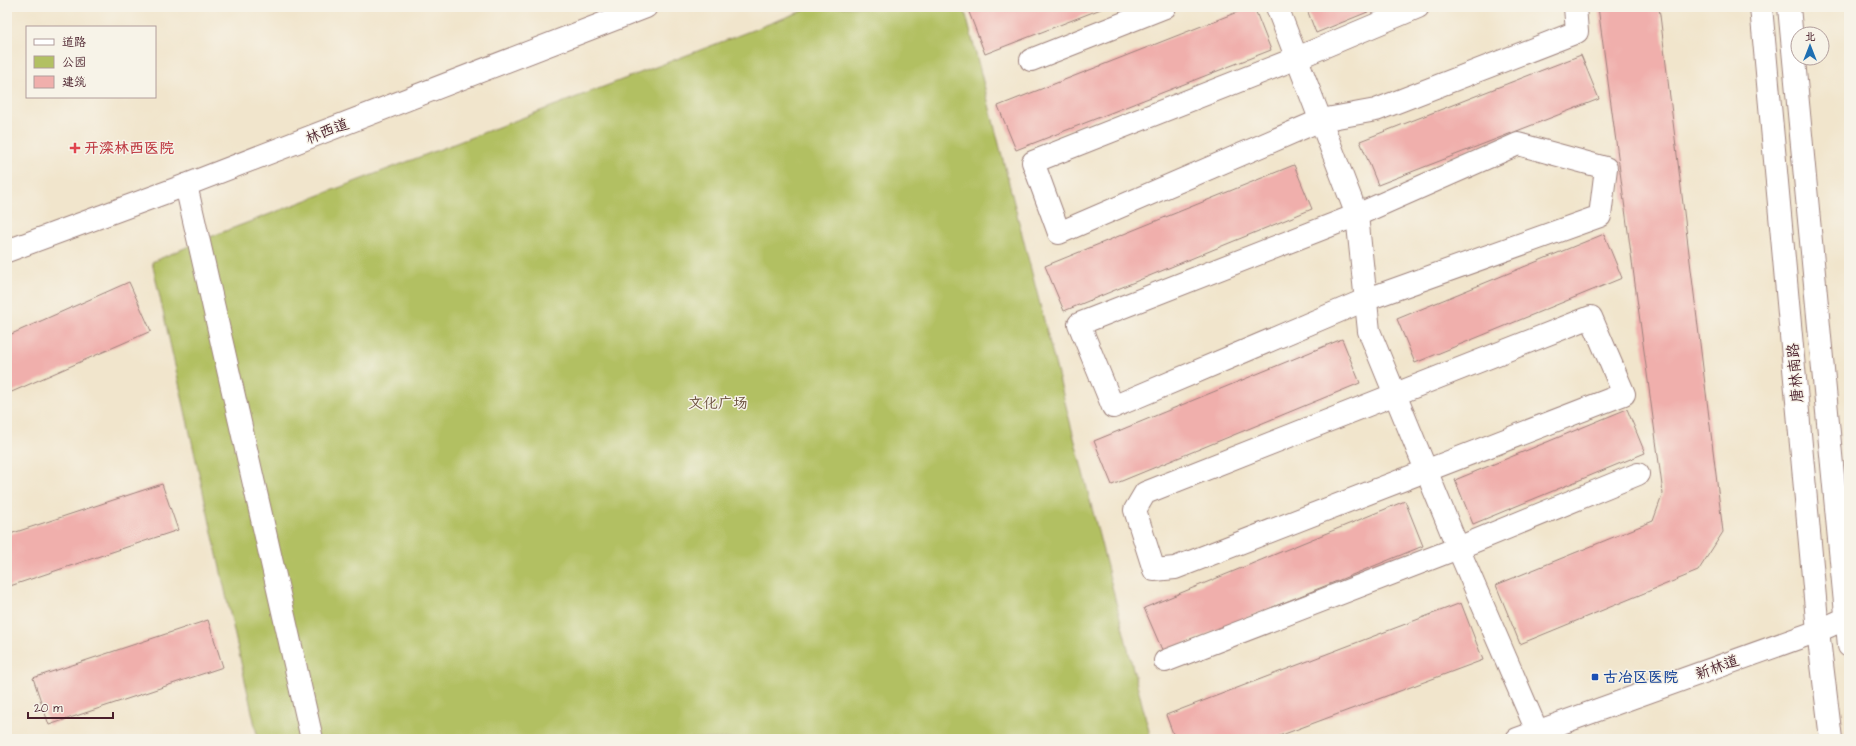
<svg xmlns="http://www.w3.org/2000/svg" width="1856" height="746" font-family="'Architects Daughter','LXGW WenKai TC',sans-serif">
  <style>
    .green { fill: #b2c062; stroke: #7e7046 }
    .building { fill: #f0afac }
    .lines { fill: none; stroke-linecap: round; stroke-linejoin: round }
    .minor-casing { stroke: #9e827c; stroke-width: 24 }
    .major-casing { stroke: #9e827c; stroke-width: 24 }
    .minor { stroke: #fff; stroke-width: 22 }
    .major { stroke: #fff; stroke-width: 22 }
    .health-dot { fill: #e0444e; stroke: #f7f3e8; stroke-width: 1.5 }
    .transit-dot { fill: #1a4fb4; stroke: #f7f3e8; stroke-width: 1.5 }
    .labels { text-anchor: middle; stroke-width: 3; stroke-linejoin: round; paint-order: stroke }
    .street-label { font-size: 15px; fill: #4a1f2b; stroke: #f7f3e8 }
    .health-label { font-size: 15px; font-weight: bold; fill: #be3a42; stroke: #f7f3e8; text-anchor: start }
    .park-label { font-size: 15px; fill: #694f3c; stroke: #f7f3e8 }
    .transit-label { font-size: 15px; font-weight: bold; fill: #164399; stroke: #f7f3e8; text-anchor: start }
  </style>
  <rect width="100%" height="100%" fill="#f7f3e8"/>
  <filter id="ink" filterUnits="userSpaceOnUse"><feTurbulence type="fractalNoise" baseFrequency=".025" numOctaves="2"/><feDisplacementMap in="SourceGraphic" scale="8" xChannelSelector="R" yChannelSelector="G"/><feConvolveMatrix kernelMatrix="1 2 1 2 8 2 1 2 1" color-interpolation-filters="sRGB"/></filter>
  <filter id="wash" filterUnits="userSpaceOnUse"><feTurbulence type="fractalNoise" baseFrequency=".012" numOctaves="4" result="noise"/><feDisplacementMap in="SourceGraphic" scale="16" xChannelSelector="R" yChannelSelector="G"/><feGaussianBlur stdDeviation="0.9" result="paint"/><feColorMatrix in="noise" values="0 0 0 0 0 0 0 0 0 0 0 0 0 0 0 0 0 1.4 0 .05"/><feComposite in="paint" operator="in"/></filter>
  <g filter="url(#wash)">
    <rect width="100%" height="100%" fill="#f1e5cc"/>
    <path class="green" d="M813,7H964L1151,739H258L152,262L215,235Z"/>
    <g id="blocks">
      <g class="building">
        <path d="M967,7H1106L985,54Z"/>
        <path d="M1250,7H1254L1271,50L1016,150L998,106Z"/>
        <path d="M1306,7H1380L1316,33Z"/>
        <path d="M1598,7H1659L1723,532L1698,571L1520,644L1496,585L1653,521L1663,493Z"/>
        <path d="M1581,55L1599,99L1378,185L1360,141Z"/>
        <path d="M1294,165L1312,209L1064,311L1045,266Z"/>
        <path d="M1604,234L1622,278L1415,363L1397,319Z"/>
        <path d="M129,282L151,331L7,394V336Z"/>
        <path d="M1342,339L1360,383L1112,485L1094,441Z"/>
        <path d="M1627,409L1645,453L1473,524L1455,480Z"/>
        <path d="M162,484L178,530L7,587V535Z"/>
        <path d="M1405,501L1423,546L1163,652L1144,608Z"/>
        <path d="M1461,603L1483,660L1271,739H1175L1166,715Z"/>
        <path d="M208,620L223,667L49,725L33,678Z"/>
      </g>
    </g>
  </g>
  <g filter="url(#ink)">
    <use href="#blocks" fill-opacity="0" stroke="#9e827c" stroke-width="1"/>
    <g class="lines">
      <defs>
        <g id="minor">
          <path d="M1277,7L1357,215L1369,331L1458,548L1537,731"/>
          <path d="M1418,7L1297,58L1033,162L1059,233L1321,120L1376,110L1577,32L1575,7"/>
          <path d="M1031,60L1165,7"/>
          <path d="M1518,144L1606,168L1600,216L1365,300L1113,407L1079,324L1357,215Z"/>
          <path d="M186,185L312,739"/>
          <path d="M1591,317L1624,394L1175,568L1154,570L1135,510L1145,493Z"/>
          <path d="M1165,661L1458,548L1638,474"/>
          <path d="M1517,739L1818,631L1849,617"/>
        </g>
        <g id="major">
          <path d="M1761,7L1818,631L1831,739"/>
          <path d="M1789,7L1849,646"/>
          <path d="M7,251L186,185L646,7"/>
        </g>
      </defs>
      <use href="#minor" class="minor-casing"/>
      <use href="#major" class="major-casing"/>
      <use href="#minor" class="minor"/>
      <use href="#major" class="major"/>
    </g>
  </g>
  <path class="health-dot" d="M73 142h4v4h4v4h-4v4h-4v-4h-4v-4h4z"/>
  <rect class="transit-dot" x="1591" y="673" width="8" height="8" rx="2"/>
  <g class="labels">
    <g class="street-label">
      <text transform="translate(327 131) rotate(-21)" y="5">林西道</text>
      <text transform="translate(1795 373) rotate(-95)" y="5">唐林南路</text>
      <text transform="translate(1717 667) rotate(-20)" y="5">新林道</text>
    </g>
    <g class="health-label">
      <text x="84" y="153">开滦林西医院</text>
    </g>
    <g class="park-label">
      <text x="718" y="408">文化广场</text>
    </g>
    <g class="transit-label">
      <text x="1603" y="682">古冶区医院</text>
    </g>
  </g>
  <rect width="1856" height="746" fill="none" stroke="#f7f3e8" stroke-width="24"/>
  <rect x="26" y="26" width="130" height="72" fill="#f7f3e8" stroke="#b29e9c"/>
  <rect x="34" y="39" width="20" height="6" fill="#ffffff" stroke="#b29e9c"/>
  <text x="62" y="46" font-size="12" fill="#4a1f2b">道路</text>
  <rect x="34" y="56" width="20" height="12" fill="#b2c062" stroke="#b29e9c"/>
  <text x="62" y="66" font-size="12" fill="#4a1f2b">公园</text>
  <rect x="34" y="76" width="20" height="12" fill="#f0afac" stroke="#b29e9c"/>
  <text x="62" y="86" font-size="12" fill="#4a1f2b">建筑</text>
  <g transform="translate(1810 46)"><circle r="19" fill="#f7f3e8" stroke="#b29e9c"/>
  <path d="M0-3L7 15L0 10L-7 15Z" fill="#1f6fb2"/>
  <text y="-6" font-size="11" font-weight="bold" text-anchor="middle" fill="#4a1f2b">北</text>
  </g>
  <path d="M28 712v6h85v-6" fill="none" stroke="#4a1f2b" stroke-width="2"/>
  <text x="34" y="712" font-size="12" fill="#4a1f2b" stroke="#f7f3e8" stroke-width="3" paint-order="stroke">20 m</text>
</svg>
